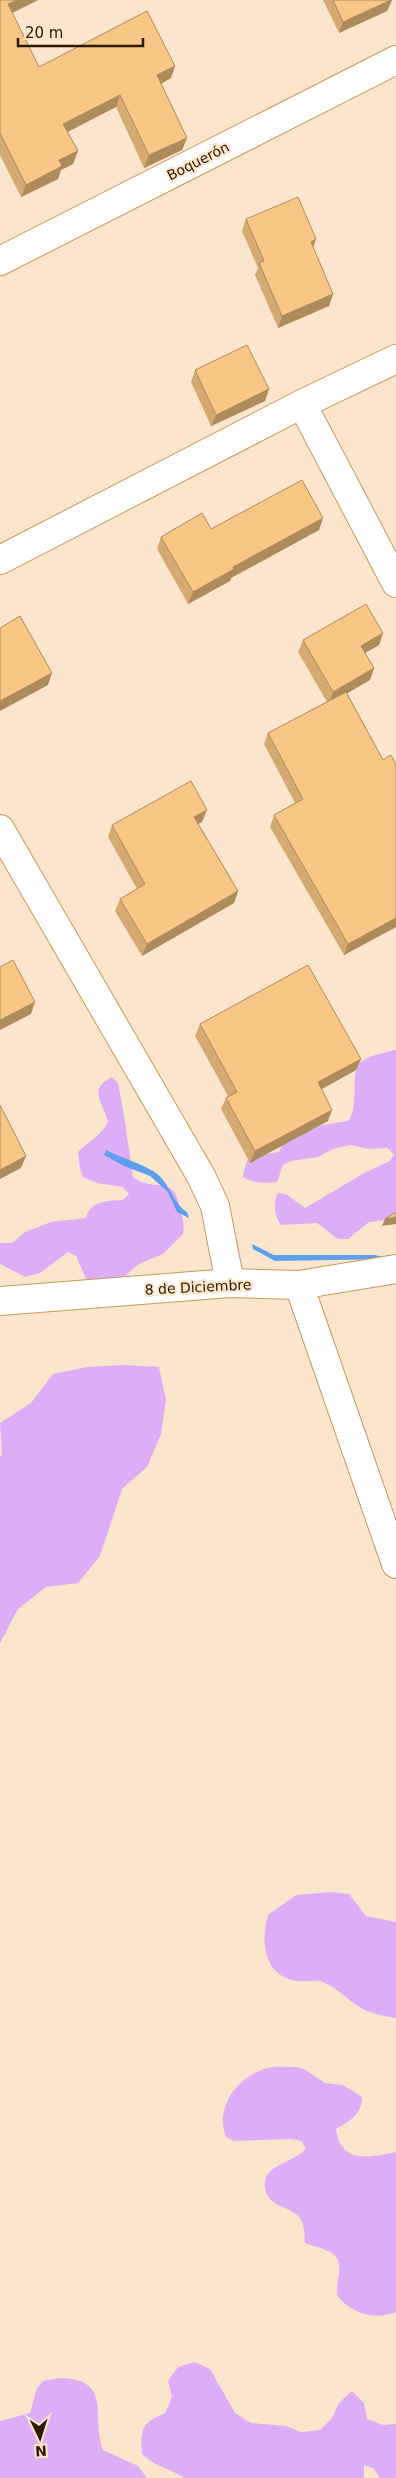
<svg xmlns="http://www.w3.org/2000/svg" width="396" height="2478" font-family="'DejaVu Sans',sans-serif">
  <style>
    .green { fill: #ddaef7 }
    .water { fill: #5ea0ed }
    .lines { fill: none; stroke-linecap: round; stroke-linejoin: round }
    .minor-casing { stroke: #c89857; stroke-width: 30 }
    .tertiary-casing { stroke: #c89857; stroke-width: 30 }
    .minor { stroke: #fff; stroke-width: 28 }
    .tertiary { stroke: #fff; stroke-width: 28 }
    .wall { fill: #d5aa72 }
    .shaded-wall { fill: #ae8b5d }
    .building { fill: #f8c685; stroke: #ae8b5d }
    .labels { text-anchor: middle; stroke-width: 4.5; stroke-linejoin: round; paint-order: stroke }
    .street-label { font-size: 14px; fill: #2b1900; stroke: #fbe6cd }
  </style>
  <rect width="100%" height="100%" fill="#fbe6cd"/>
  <g class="green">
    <path d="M396,1050V1219L369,1222L348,1239H338L317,1223L281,1225C275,1216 272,1203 278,1193L286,1194L305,1208L366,1172L390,1161L394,1154L387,1148L369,1149L350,1145L333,1149L318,1157L291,1161L283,1165L277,1182C264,1184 254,1183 243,1177C247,1148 257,1157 279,1152L283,1143L322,1125L348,1121C361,1104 348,1072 362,1061C370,1055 387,1052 396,1050Z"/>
    <path d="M112,1077L118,1083L123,1109L133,1177C154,1193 174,1174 180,1207C182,1218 185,1223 183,1234L163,1254L139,1264L125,1276L92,1284L86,1279L76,1256L68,1252L40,1273L25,1277L0,1264V1243H12L25,1232L51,1222L86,1218C91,1200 107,1201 123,1200L129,1194L123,1187L97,1183L83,1177L80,1169L78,1152C88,1142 103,1134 108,1121C103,1103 87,1089 112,1077Z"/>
    <path d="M123,1365L159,1367L166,1400L161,1434L147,1467L122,1489L100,1556L78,1583L46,1587L18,1609L0,1643V1456L2,1455L0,1423L31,1403L53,1374L87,1367Z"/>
    <path d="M331,1892L349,1894L366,1916L396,1922V2018C382,2016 368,2013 356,2005C346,1998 337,1988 325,1983C316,1979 308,1982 298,1981C264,1978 260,1941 268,1915L296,1895Z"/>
    <path d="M296,2067L304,2069L325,2083L343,2085L362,2097C362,2114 350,2121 336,2129C341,2165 370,2157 396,2152V2312C374,2321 350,2313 337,2295C336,2285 340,2276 339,2266C339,2250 317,2248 305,2243C304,2235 305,2227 301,2220C293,2205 268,2209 265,2188C261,2164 296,2163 306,2148L301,2141L292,2139L234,2141L226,2137C214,2108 238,2075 268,2068C277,2066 287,2067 296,2067Z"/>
    <path d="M195,2362L210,2369L235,2413L251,2423L286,2426L301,2432L320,2430L332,2418L339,2403L352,2391L364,2403L367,2419L383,2425L396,2424V2478H380L373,2468L364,2465V2478H184C168,2467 155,2467 142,2454C140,2428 142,2423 165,2413L172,2397L168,2381L178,2367Z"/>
    <path d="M60,2378C113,2379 91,2416 103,2450L138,2466L147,2478H0V2421L30,2413L37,2388L43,2381Z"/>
  </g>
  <g class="water">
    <path d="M106,1150C120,1157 145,1165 156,1173C170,1183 173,1204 187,1212L189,1218L177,1212L168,1192L150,1176L124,1166L104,1155Z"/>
    <path d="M252,1244L274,1255H375L391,1259L275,1261L253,1249Z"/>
  </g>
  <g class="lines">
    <defs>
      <g id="minor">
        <path d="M0,261L396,60"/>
        <path d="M302,404L396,583"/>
        <path d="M0,560L302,404L396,359"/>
        <path d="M0,829L201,1176L215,1206L230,1283"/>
        <path d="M299,1285L396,1564"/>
      </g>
      <path id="tertiary" d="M0,1301L230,1283L299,1285L396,1269"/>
    </defs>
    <use href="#minor" class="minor-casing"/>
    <use href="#tertiary" class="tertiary-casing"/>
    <use href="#minor" class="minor"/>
    <use href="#tertiary" class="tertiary"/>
  </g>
  <g class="wall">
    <path d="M0,0H38L12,13L39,67L175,66L171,78L161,84L187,138L182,150L144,168L116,107L68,132L78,151L73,164L61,170L58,179L21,197L0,155Z"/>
    <path d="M323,0H392L387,11L339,33Z"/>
    <path d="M246,219L316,239L313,247L333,294L329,306L278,328L255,275L258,268L242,231Z"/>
    <path d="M195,370L269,389L265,401L211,426L191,382Z"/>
    <path d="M211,529L319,530L231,578L230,581L188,604L157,549L161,537Z"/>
    <path d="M383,633L379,645L365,653L374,668L370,680L347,693L383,760L396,765V927L344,955L270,827L274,815L295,803L264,744L268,733L327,702L298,652L303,640Z"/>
    <path d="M202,822L198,824L238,891L234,903L142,956L115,911L120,899L137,889L108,837L112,825Z"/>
    <path d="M200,1024L361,1059L356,1070L322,1089L328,1121L250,1163L221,1109L226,1098L228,1096L195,1036Z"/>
  </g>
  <g class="shaded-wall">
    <path d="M17,0H38L4,17L8,4Z"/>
    <path d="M391,0H392L387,11L339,33L343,22Z"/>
    <path d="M175,66L171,78L153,88L157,75Z"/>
    <path d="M120,95L116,107L59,136L63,124Z"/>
    <path d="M187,138L182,150L144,168L149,155Z"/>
    <path d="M78,151L73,164L61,170L58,179L21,197L26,185L59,160Z"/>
    <path d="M316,239L312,251L311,242Z"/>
    <path d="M333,294L329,306L278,328L282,316Z"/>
    <path d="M269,389L265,401L211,426L216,415Z"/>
    <path d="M323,518L319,530L231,578L230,581L188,604L193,592L233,567Z"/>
    <path d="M383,633L379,645L356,658L361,646Z"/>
    <path d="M374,668L370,680L329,704L333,692Z"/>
    <path d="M52,673L48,685L0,711V701Z"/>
    <path d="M207,810L202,822L189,828L194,817Z"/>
    <path d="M238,891L234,903L142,956L147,944Z"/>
    <path d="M396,918V927L344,955L348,944Z"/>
    <path d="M35,1002L31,1014L0,1030V1020Z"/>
    <path d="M361,1059L356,1070L313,1094L318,1082Z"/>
    <path d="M332,1110L328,1121L250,1163L255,1151Z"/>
    <path d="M26,1156L21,1168L0,1179V1170Z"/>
    <path d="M396,1217V1224L382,1226L385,1219Z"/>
  </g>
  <g class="building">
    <path d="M0,0H17L8,4L39,67L147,11L175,66L157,75L187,138L149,155L120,95L63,124L78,151L59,160L62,166L26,185L0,133Z"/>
    <path d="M333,0H391L343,22Z"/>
    <path d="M298,197L316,239L311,242L333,294L282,316L259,263L264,261L246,219Z"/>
    <path d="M247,345L269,389L216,415L195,370Z"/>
    <path d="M302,480L323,518L233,567L234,569L193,592L161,537L202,513L211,529Z"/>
    <path d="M366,604L383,633L361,646L374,668L333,692L303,640Z"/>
    <path d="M20,616L52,673L0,701V628Z"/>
    <path d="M346,692L383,760L391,755L396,765V918L348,944L274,815L303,799L268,733Z"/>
    <path d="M191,781L207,810L194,817L238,891L147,944L120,899L145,884L112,825Z"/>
    <path d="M13,960L35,1002L0,1020V967Z"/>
    <path d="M308,965L361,1059L318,1082L332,1110L255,1151L226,1098L237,1092L200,1024Z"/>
    <path d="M0,1105L26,1156L0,1170Z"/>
    <path d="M396,1212V1217L385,1219Z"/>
  </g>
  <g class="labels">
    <g class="street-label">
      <text transform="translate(198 161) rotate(-27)" y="5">Boquerón</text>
      <text transform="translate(198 1287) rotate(-3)" y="5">8 de Diciembre</text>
    </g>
  </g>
  <g transform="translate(40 2438) rotate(176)" stroke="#fbe6cd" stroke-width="4" paint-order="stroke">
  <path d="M0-4L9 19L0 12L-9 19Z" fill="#2b1900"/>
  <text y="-8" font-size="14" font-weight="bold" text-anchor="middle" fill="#2b1900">N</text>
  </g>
  <path d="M18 38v8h125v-8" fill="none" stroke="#2b1900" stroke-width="2.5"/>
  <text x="25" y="38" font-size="15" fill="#2b1900" stroke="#fbe6cd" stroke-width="4" paint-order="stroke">20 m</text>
</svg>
